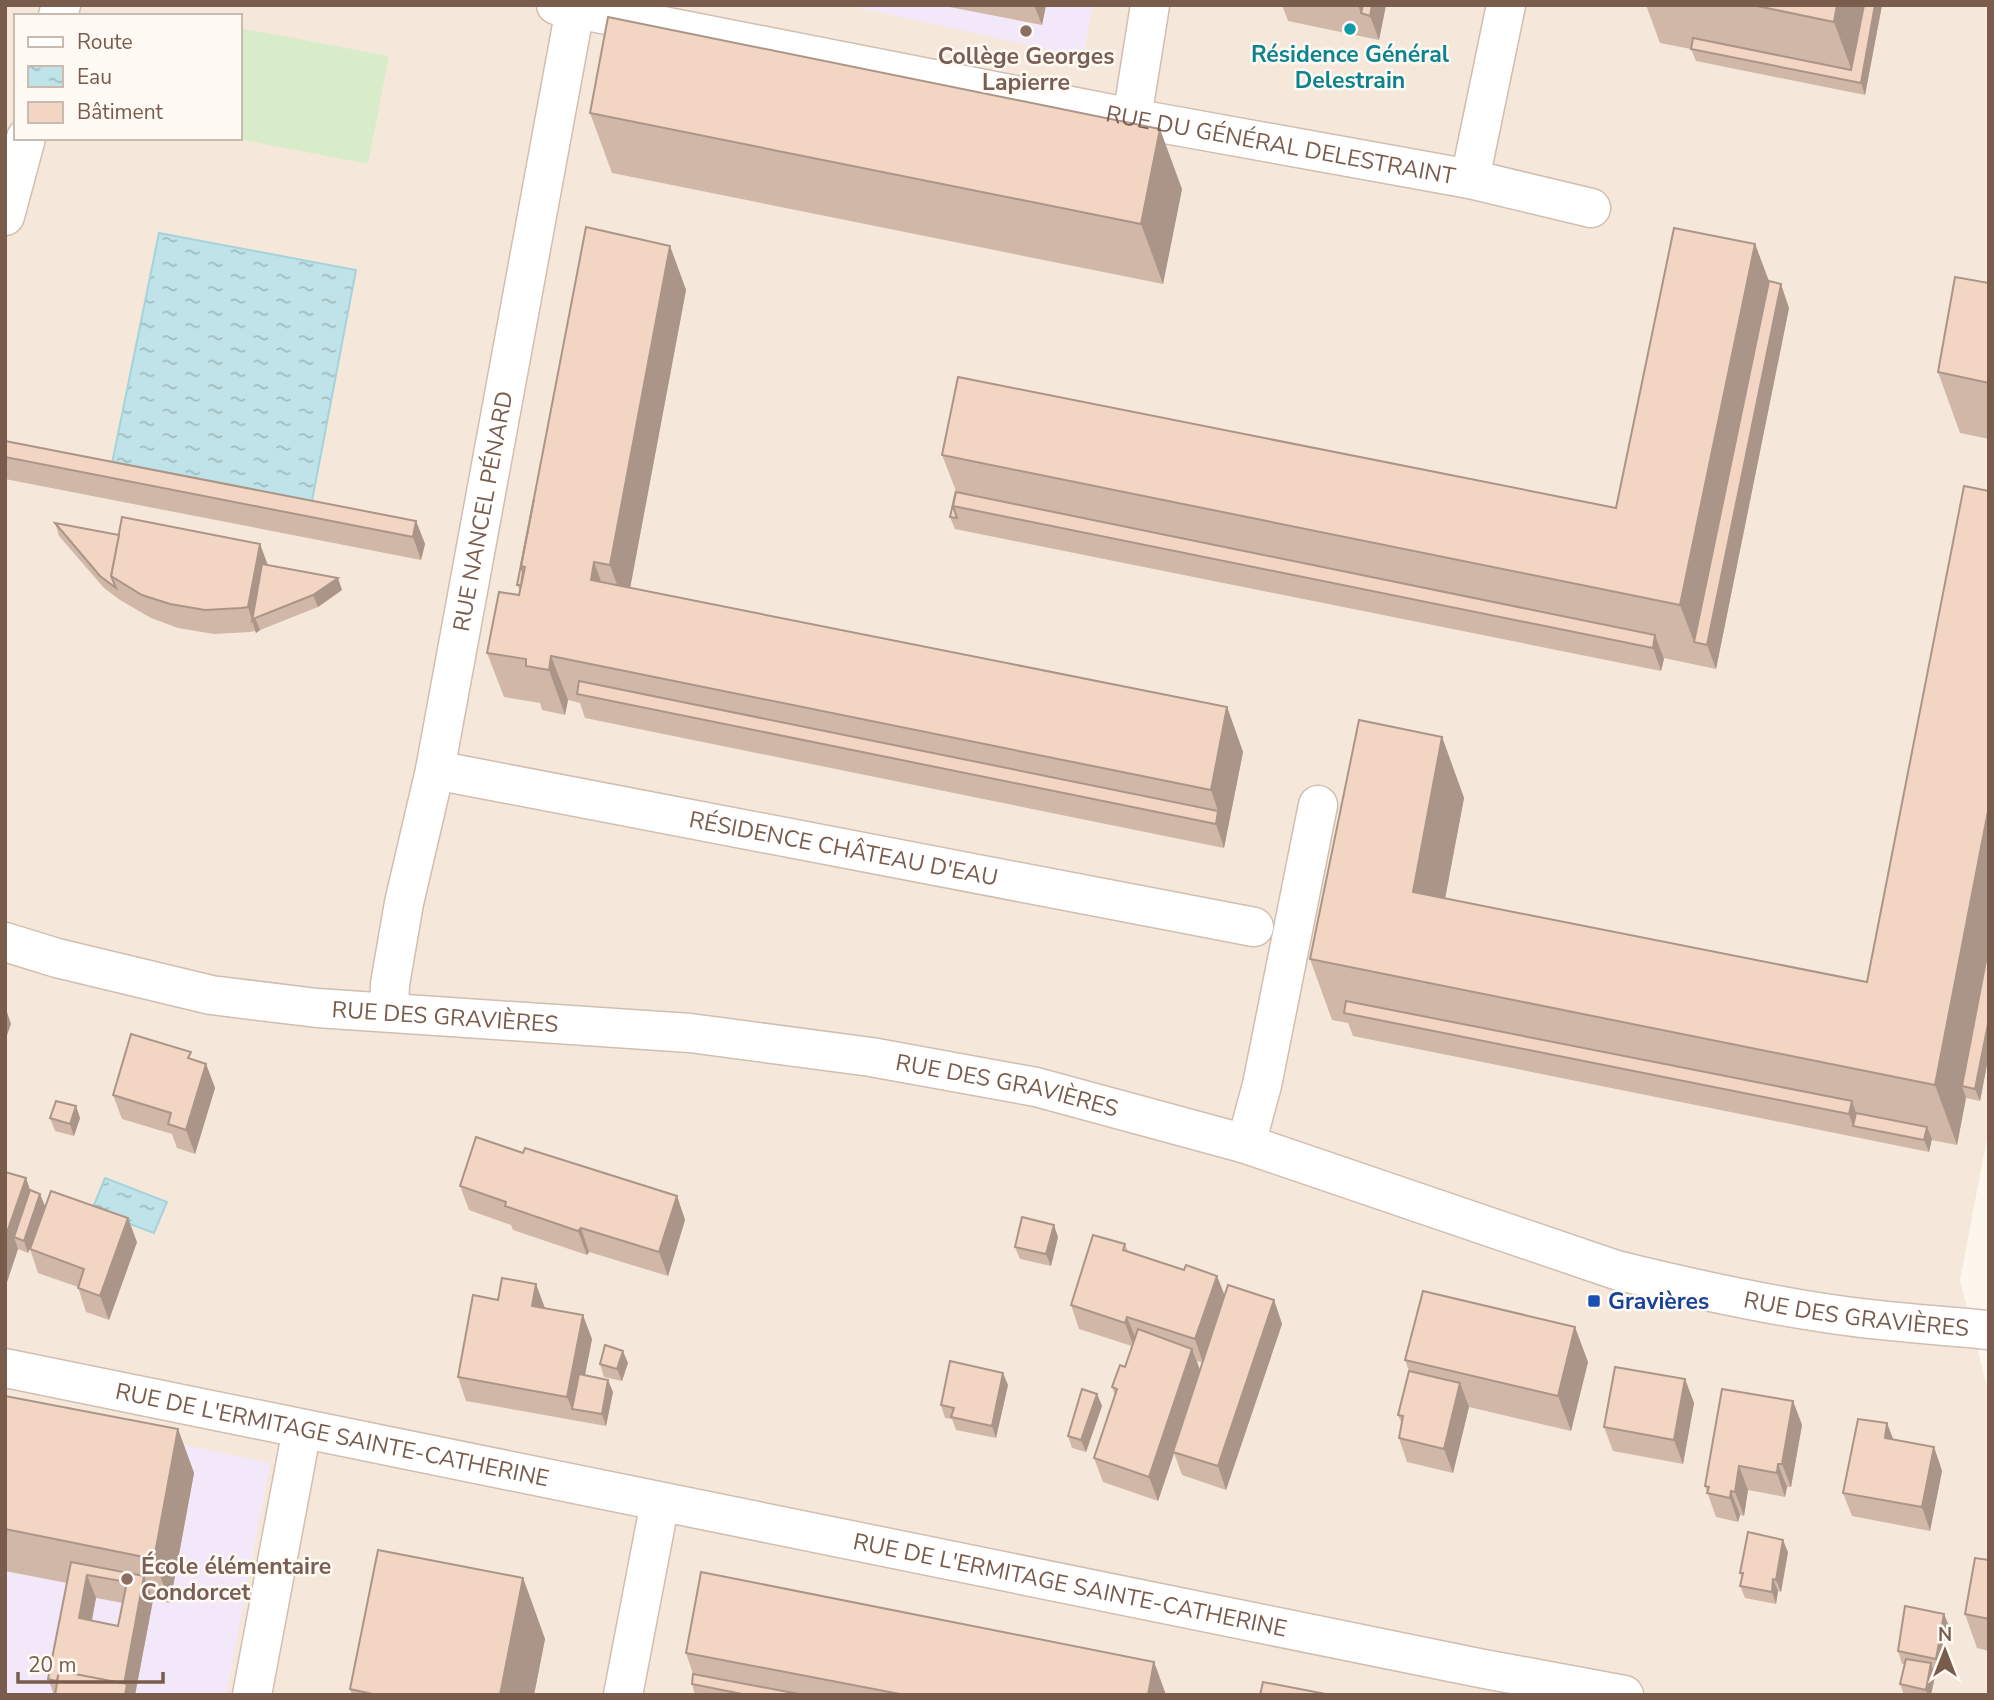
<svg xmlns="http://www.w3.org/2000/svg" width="1994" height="1700" font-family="'Nunito Sans',sans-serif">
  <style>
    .residential { fill: #f5e8da; fill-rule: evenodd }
    .education { fill: #f3e8fa }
    .garden { fill: #d8ecc9 }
    .water { fill: url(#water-ripples); stroke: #a5d3da; stroke-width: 2 }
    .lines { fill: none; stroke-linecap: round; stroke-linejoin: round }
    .minor-casing { stroke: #d1beb0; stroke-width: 41 }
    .minor { stroke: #fff; stroke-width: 38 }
    .wall { fill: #d1b7a8; fill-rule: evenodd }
    .shaded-wall { fill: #aa9588 }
    .building { fill: #f3d5c3; stroke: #aa9588; stroke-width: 2; fill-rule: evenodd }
    .culture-dot { fill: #0f9aa8; stroke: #fffaf3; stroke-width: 2.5 }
    .education-dot { fill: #8d6e63; stroke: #fffaf3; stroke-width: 2.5 }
    .transit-dot { fill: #1a4fb4; stroke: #fffaf3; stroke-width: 2.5 }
    .labels { text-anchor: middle; stroke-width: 5; stroke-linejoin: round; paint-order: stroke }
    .culture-label { font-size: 23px; font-weight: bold; fill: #0d838f; stroke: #fffaf3 }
    .education-label { font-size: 23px; font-weight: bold; fill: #785e54; stroke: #fffaf3 }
    .street-label { font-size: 23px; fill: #7a5c4d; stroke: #fffaf3 }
    .transit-label { font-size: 23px; font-weight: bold; fill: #164399; stroke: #fffaf3; text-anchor: start }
  </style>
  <defs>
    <pattern id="water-ripples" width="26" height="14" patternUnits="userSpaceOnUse" patternTransform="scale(1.75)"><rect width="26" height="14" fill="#bfe3e8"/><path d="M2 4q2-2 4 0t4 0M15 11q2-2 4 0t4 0" fill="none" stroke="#a0bbbe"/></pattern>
  </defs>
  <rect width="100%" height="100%" fill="#fdf6ec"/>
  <path class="residential" d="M5,5H1989V1128L1960,1280L1986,1383L1989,1384V1695H5ZM16,16H240V138H16Z"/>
  <g class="education">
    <path d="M846,5H1093L1083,57Z"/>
    <path d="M5,1407L270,1463L226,1695H5Z"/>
  </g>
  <path class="garden" d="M240,28L389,56L368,164L234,138H240Z"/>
  <g class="water">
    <path d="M159,233L356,270L308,522L108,483Z"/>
    <path d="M105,1178L167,1202L154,1233L92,1210Z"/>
  </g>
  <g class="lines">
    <defs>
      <g id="minor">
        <path id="s1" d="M556,5L1132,118L1470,179L1506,5"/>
        <path d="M58,16L61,5"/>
        <path d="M1132,118L1150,5"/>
        <path d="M1470,179L1591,208"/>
        <path d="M5,216L26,138"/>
        <path id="s2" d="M435,770L1254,927"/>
        <path id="s3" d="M5,942L57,958L211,995L317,1008L690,1033L871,1057L1036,1087L1246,1144L1616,1270C1697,1290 1779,1308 1861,1318C1904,1323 1946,1326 1989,1330"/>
        <path id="s4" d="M389,1011L390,984L404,903L435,770L575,9"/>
        <path d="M1246,1144L1262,1085L1318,805"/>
        <path id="s5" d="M5,1368L1479,1668L1624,1695"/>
        <path d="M252,1695L302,1429"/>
        <path d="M623,1695L660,1502"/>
      </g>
    </defs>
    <use href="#minor" class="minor-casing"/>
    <use href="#minor" class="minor"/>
  </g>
  <g class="wall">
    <path d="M939,5H1046L1042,25Z"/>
    <path d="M1282,5H1386L1379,40L1288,21Z"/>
    <path d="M1646,5H1882L1865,95L1696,61L1691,49L1660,43Z"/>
    <path d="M590,113L1182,189L1163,284L612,173Z"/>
    <path d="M586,227L670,246L686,290L630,588L1227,707L1243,752L1224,848L585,718L580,703L568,700L565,715L542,710L540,703L504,697L487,653L519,595L520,591L517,585Z"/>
    <path d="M1755,244L1769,281L1789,308L1716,669L1664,658L1661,671L955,529L950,517L956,491L942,455L1616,508Z"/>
    <path d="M1989,283V439L1960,433L1938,372Z"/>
    <path d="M5,441L416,521L425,544L421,560L5,479Z"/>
    <path d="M1989,491V1054L1980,1101L1966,1098L1957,1145L1931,1140L1929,1152L1353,1036L1348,1023L1332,1020L1310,959L1442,737L1464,798L1445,898L1867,982Z"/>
    <path d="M55,523L119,535L260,544L267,565L342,590L318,607L260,630L256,633L255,631L250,632L214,634L178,628L151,618L120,600L104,588L59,536Z"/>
    <path d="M194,1060L206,1064L215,1088L195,1154L177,1148L172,1134L122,1119L113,1095Z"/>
    <path d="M76,1106L80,1118L74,1136L55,1131L50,1118Z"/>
    <path d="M523,1153L677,1196L685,1220L668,1276L589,1252L587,1255L513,1230L511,1225L469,1210L460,1186Z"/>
    <path d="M5,1172L26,1178L30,1190L45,1206L33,1238L137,1242L109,1320L86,1312L78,1287L38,1273L30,1249L28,1253L18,1249L5,1288Z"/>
    <path d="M1058,1237L1051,1266L1020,1259L1015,1247Z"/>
    <path d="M1125,1244L1128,1251L1184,1270L1217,1276L1225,1297L1274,1300L1282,1324L1226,1490L1182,1475L1174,1453L1158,1501L1103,1482L1094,1458L1115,1395L1112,1387L1125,1367L1132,1346L1079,1329L1071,1305ZM1197,1361L1203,1363L1200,1370Z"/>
    <path d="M545,1308L592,1339L585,1375L613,1392L606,1426L466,1401L458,1377Z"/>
    <path d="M1405,1360L1588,1362L1571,1431L1469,1407L1453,1473L1407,1462L1399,1438L1402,1424L1398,1415L1409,1371Z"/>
    <path d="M628,1363L622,1381L604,1377L600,1364Z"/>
    <path d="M1685,1379L1694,1403L1683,1464L1613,1451L1604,1427Z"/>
    <path d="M1008,1385L996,1438L956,1430L952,1419L945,1418L941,1405Z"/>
    <path d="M1097,1394L1102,1406L1086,1452L1072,1448L1068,1436Z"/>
    <path d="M5,1396L178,1429L194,1473L170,1603L153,1600L135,1695H54L48,1679L67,1583L5,1571ZM96,1598L123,1603L118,1626L92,1621Z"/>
    <path d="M1793,1401L1802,1425L1791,1487H1787L1785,1497L1748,1490L1744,1516L1740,1515L1738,1522L1716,1517L1705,1486Z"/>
    <path d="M1887,1423L1893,1439L1934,1447L1942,1471L1930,1531L1852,1516L1843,1493Z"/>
    <path d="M1788,1552L1781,1592L1778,1591L1776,1604L1745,1598L1740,1586L1742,1577L1740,1573Z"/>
    <path d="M1989,1560V1651L1977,1648L1965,1614Z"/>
    <path d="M523,1578L545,1639L534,1695H352L350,1689Z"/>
    <path d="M1949,1626L1941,1671L1933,1669L1935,1676L1931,1695H1904L1900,1684L1905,1664H1902L1898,1651Z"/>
    <path d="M686,1653L1154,1662L1166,1695H695L692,1684L693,1674Z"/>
  </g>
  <g class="shaded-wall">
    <path d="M1034,5H1046L1042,25Z"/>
    <path d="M1358,5H1386L1379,40L1370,16L1361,13Z"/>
    <path d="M1837,5H1871L1856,82L1834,22Z"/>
    <path d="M1875,5H1882L1865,95L1861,83Z"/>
    <path d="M1160,129L1182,189L1163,284L1141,224Z"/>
    <path d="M1755,244L1777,303L1781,284L1789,308L1716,669L1707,645L1694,642L1680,605Z"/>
    <path d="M670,246L686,290L626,610L610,565Z"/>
    <path d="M416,521L425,544L421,560L413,537Z"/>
    <path d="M260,544L269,568L255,618L260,630L256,633L248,607Z"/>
    <path d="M594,562L610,606L591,580Z"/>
    <path d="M338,578L342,590L318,607L313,595Z"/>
    <path d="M1655,635L1664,659L1661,671L1653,648Z"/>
    <path d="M551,656L568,700L565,715L549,670Z"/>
    <path d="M1227,707L1243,752L1224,848L1216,824L1218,811L1211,790Z"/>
    <path d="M1442,737L1464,798L1435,952L1413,892Z"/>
    <path d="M1989,806V980L1962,1086L1966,1098L1957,1145L1935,1085Z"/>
    <path d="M7,1012L11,1024L5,1041V1017Z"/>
    <path d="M1989,1019V1054L1980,1101L1975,1089Z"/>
    <path d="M206,1064L215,1088L195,1154L186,1130Z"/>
    <path d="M1852,1101L1860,1125L1853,1126L1849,1114Z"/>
    <path d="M76,1106L80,1118L74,1136L70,1124Z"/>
    <path d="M1927,1127L1932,1139L1929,1152L1924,1140Z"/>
    <path d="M26,1178L34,1202L14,1237L18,1249L5,1288V1238Z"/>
    <path d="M40,1194L45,1206L28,1253L24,1241Z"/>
    <path d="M677,1196L685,1220L668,1276L659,1252Z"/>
    <path d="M128,1218L137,1242L109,1320L100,1296Z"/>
    <path d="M1054,1225L1058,1237L1051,1266L1046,1254Z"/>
    <path d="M581,1228L589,1252L587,1255L578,1231Z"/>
    <path d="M1217,1276L1226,1299L1203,1363L1195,1339Z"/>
    <path d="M536,1284L545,1308L532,1306Z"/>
    <path d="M1274,1300L1282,1324L1226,1490L1218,1466Z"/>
    <path d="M583,1315L592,1339L578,1410L572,1409L567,1397Z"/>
    <path d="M1127,1317L1136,1340L1134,1347L1125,1323Z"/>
    <path d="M1575,1327L1588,1362L1571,1431L1558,1396Z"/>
    <path d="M1192,1349L1201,1373L1158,1501L1149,1477Z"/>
    <path d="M623,1351L628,1363L622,1381L617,1369Z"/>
    <path d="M1003,1373L1008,1385L996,1438L992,1426Z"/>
    <path d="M1685,1379L1694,1403L1683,1464L1674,1440Z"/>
    <path d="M608,1380L613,1392L606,1426L602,1414Z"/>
    <path d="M1460,1383L1469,1407L1453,1473L1444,1449Z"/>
    <path d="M1097,1394L1102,1406L1086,1452L1081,1440Z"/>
    <path d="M1793,1401L1802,1425L1791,1487L1782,1464Z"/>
    <path d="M1887,1423L1896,1447L1885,1438Z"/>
    <path d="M178,1429L194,1473L170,1603L154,1559Z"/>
    <path d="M1934,1447L1942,1471L1930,1531L1922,1507Z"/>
    <path d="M1778,1464L1787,1487L1785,1497L1777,1473Z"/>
    <path d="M1739,1466L1748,1490L1744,1516L1735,1492Z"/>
    <path d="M1731,1491L1740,1515L1738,1522L1730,1498Z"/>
    <path d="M1783,1540L1788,1552L1781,1592L1776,1580Z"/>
    <path d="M87,1575L96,1598L87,1642L79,1618Z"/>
    <path d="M144,1576L153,1600L135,1695H122Z"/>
    <path d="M523,1578L545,1639L534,1695H500Z"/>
    <path d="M1773,1579L1778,1591L1776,1604L1772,1592Z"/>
    <path d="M1944,1614L1949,1626L1941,1671L1936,1659Z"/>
    <path d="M1154,1662L1166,1695H1148Z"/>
    <path d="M1931,1663L1935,1676L1931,1695H1927L1926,1690Z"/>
  </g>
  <g class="building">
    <path d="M1363,5H1372L1370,16L1361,13Z"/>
    <path d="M1752,5H1837L1834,22Z"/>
    <path d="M1864,5H1875L1861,83L1691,49L1693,38L1851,70Z"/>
    <path d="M608,17L1160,129L1141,224L590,113Z"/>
    <path d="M586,227L670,246L610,565L594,562L591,580L1227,707L1211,790L551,656L549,670L526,666V659L487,653L499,592L519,595L525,567L521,566Z"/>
    <path d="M1674,228L1755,244L1680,605L942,455L958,377L1616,508Z"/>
    <path d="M1955,277L1989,283V383L1938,372Z"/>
    <path d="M1769,281L1781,284L1707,645L1694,642Z"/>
    <path d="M5,441L416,521L413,537L5,457Z"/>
    <path d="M1964,486L1989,491V806L1935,1085L1310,959L1359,720L1442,737L1413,892L1867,982Z"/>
    <path d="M956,491L953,506L957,518L950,517Z"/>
    <path d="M956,492L1655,635L1653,648L953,506Z"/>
    <path d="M534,499L521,566L523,572L521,585H517Z"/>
    <path d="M122,517L260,544L248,607L241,608L205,610L170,604L142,595L111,576Z"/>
    <path d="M55,523L119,535L111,576L116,588L100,576Z"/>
    <path d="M262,564L338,578L313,595L255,618L252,621Z"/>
    <path d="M579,681L1218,811L1216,824L577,694Z"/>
    <path d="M1989,945V1019L1975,1089L1962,1086Z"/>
    <path d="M1346,1001L1852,1101L1849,1114L1344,1013Z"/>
    <path d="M131,1034L191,1052L188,1058L206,1064L186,1130L168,1124L171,1113L113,1095Z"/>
    <path d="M56,1101L76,1106L70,1124L50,1118Z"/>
    <path d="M1856,1113L1927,1127L1924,1140L1853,1126Z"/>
    <path d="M476,1137L523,1153L525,1148L677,1196L659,1252L581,1228L578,1231L505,1206L506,1202L460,1186Z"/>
    <path d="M5,1172L26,1178L5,1238Z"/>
    <path d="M30,1190L40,1194L24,1241L14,1237Z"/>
    <path d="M51,1191L128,1218L100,1296L78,1288L84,1269L30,1249Z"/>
    <path d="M1022,1217L1054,1225L1046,1254L1015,1247Z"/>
    <path d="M1093,1235L1125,1244L1123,1250L1184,1270L1186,1265L1217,1276L1195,1339L1127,1317L1125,1323L1071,1305Z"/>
    <path d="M502,1278L536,1284L532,1306L583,1315L567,1397L458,1377L473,1295L498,1300Z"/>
    <path d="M1228,1285L1274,1300L1218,1466L1173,1452Z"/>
    <path d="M1423,1291L1575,1327L1558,1396L1405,1360Z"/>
    <path d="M1138,1329L1192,1349L1149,1477L1094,1458L1117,1389L1112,1387L1120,1365L1125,1367Z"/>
    <path d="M605,1345L623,1351L617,1369L600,1364Z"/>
    <path d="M950,1361L1003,1373L992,1426L951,1417L954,1408L941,1405Z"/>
    <path d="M1615,1367L1685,1379L1674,1440L1604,1427Z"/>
    <path d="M1409,1371L1460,1383L1444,1449L1399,1438L1403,1416L1398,1415Z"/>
    <path d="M579,1374L608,1380L602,1414L572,1409Z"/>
    <path d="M1082,1389L1097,1394L1081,1440L1068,1436Z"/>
    <path d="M1722,1389L1793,1401L1782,1464H1778L1777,1473L1739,1466L1735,1492L1731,1491L1730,1498L1707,1493L1709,1487L1705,1486Z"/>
    <path d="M5,1396L178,1429L154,1559L5,1529Z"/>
    <path d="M1858,1419L1887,1423L1885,1438L1934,1447L1922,1507L1843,1493Z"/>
    <path d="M1748,1532L1783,1540L1776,1580L1773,1579L1772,1592L1740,1586L1743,1573H1740Z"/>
    <path d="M378,1550L523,1578L500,1695H377L350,1689Z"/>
    <path d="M1975,1558L1989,1560V1619L1965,1614Z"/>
    <path d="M71,1562L144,1576L124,1684L59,1671L57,1681L48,1679ZM87,1575L127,1582L118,1626L79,1618Z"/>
    <path d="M701,1572L1154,1662L1148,1695H905L686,1653Z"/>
    <path d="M1905,1606L1944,1614L1936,1659L1898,1651Z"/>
    <path d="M1906,1659L1931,1663L1926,1690L1900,1684Z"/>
    <path d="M59,1671L127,1684L125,1695H55Z"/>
    <path d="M693,1674L804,1695H747L692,1684Z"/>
    <path d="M1263,1682L1331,1695H1260Z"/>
  </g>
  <circle class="culture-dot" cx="1350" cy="29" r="7"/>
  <g class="education-dot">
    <circle cx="1026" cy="31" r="7"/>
    <circle cx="127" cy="1579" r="7"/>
  </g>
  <rect class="transit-dot" x="1587" y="1294" width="14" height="14" rx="3.5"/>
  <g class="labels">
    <g class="culture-label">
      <text x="1350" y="62">Résidence Général<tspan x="1350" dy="26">Delestrain</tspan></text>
    </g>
    <g class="education-label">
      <text x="1026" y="64">Collège Georges<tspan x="1026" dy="26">Lapierre</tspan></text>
      <text x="141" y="1574" text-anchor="start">École élémentaire<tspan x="141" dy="26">Condorcet</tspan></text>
    </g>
    <g class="street-label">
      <text dy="8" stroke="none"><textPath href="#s1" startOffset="738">RUE DU GÉNÉRAL DELESTRAINT</textPath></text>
      <text dy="8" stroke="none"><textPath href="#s4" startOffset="509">RUE NANCEL PÉNARD</textPath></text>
      <text dy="8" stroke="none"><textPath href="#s2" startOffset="416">RÉSIDENCE CHÂTEAU D'EAU</textPath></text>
      <text dy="8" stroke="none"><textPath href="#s3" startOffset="448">RUE DES GRAVIÈRES</textPath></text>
      <text dy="8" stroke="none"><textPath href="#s3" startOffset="1015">RUE DES GRAVIÈRES</textPath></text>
      <text dy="8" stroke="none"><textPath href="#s3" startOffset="1897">RUE DES GRAVIÈRES</textPath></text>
      <text dy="8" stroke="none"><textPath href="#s5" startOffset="334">RUE DE L'ERMITAGE SAINTE-CATHERINE</textPath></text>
      <text dy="8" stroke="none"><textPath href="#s5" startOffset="1087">RUE DE L'ERMITAGE SAINTE-CATHERINE</textPath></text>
    </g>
    <g class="transit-label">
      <text x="1608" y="1309">Gravières</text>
    </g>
  </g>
  <rect width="1994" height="1700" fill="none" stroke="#7a5c4d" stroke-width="14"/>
  <rect x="14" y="14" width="228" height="126" fill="#fffaf3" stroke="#cabbb1" stroke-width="2"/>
  <rect x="28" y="37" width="35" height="10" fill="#ffffff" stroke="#cabbb1" stroke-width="2"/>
  <text x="77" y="49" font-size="21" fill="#7a5c4d">Route</text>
  <rect x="28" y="66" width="35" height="21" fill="url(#water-ripples)" stroke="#cabbb1" stroke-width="2"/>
  <text x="77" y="84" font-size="21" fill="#7a5c4d">Eau</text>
  <rect x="28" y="102" width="35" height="21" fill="#f3d5c3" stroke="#cabbb1" stroke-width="2"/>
  <text x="77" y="119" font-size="21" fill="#7a5c4d">Bâtiment</text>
  <g transform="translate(1945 1651)" stroke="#fffaf3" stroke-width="5" paint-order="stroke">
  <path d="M0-5L12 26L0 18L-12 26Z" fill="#7a5c4d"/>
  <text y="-10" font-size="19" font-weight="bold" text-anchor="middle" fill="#7a5c4d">N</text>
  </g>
  <path d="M18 1672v10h145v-10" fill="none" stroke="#7a5c4d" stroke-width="3.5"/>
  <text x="28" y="1672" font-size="21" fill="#7a5c4d" stroke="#fffaf3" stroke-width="5" paint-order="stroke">20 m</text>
</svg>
